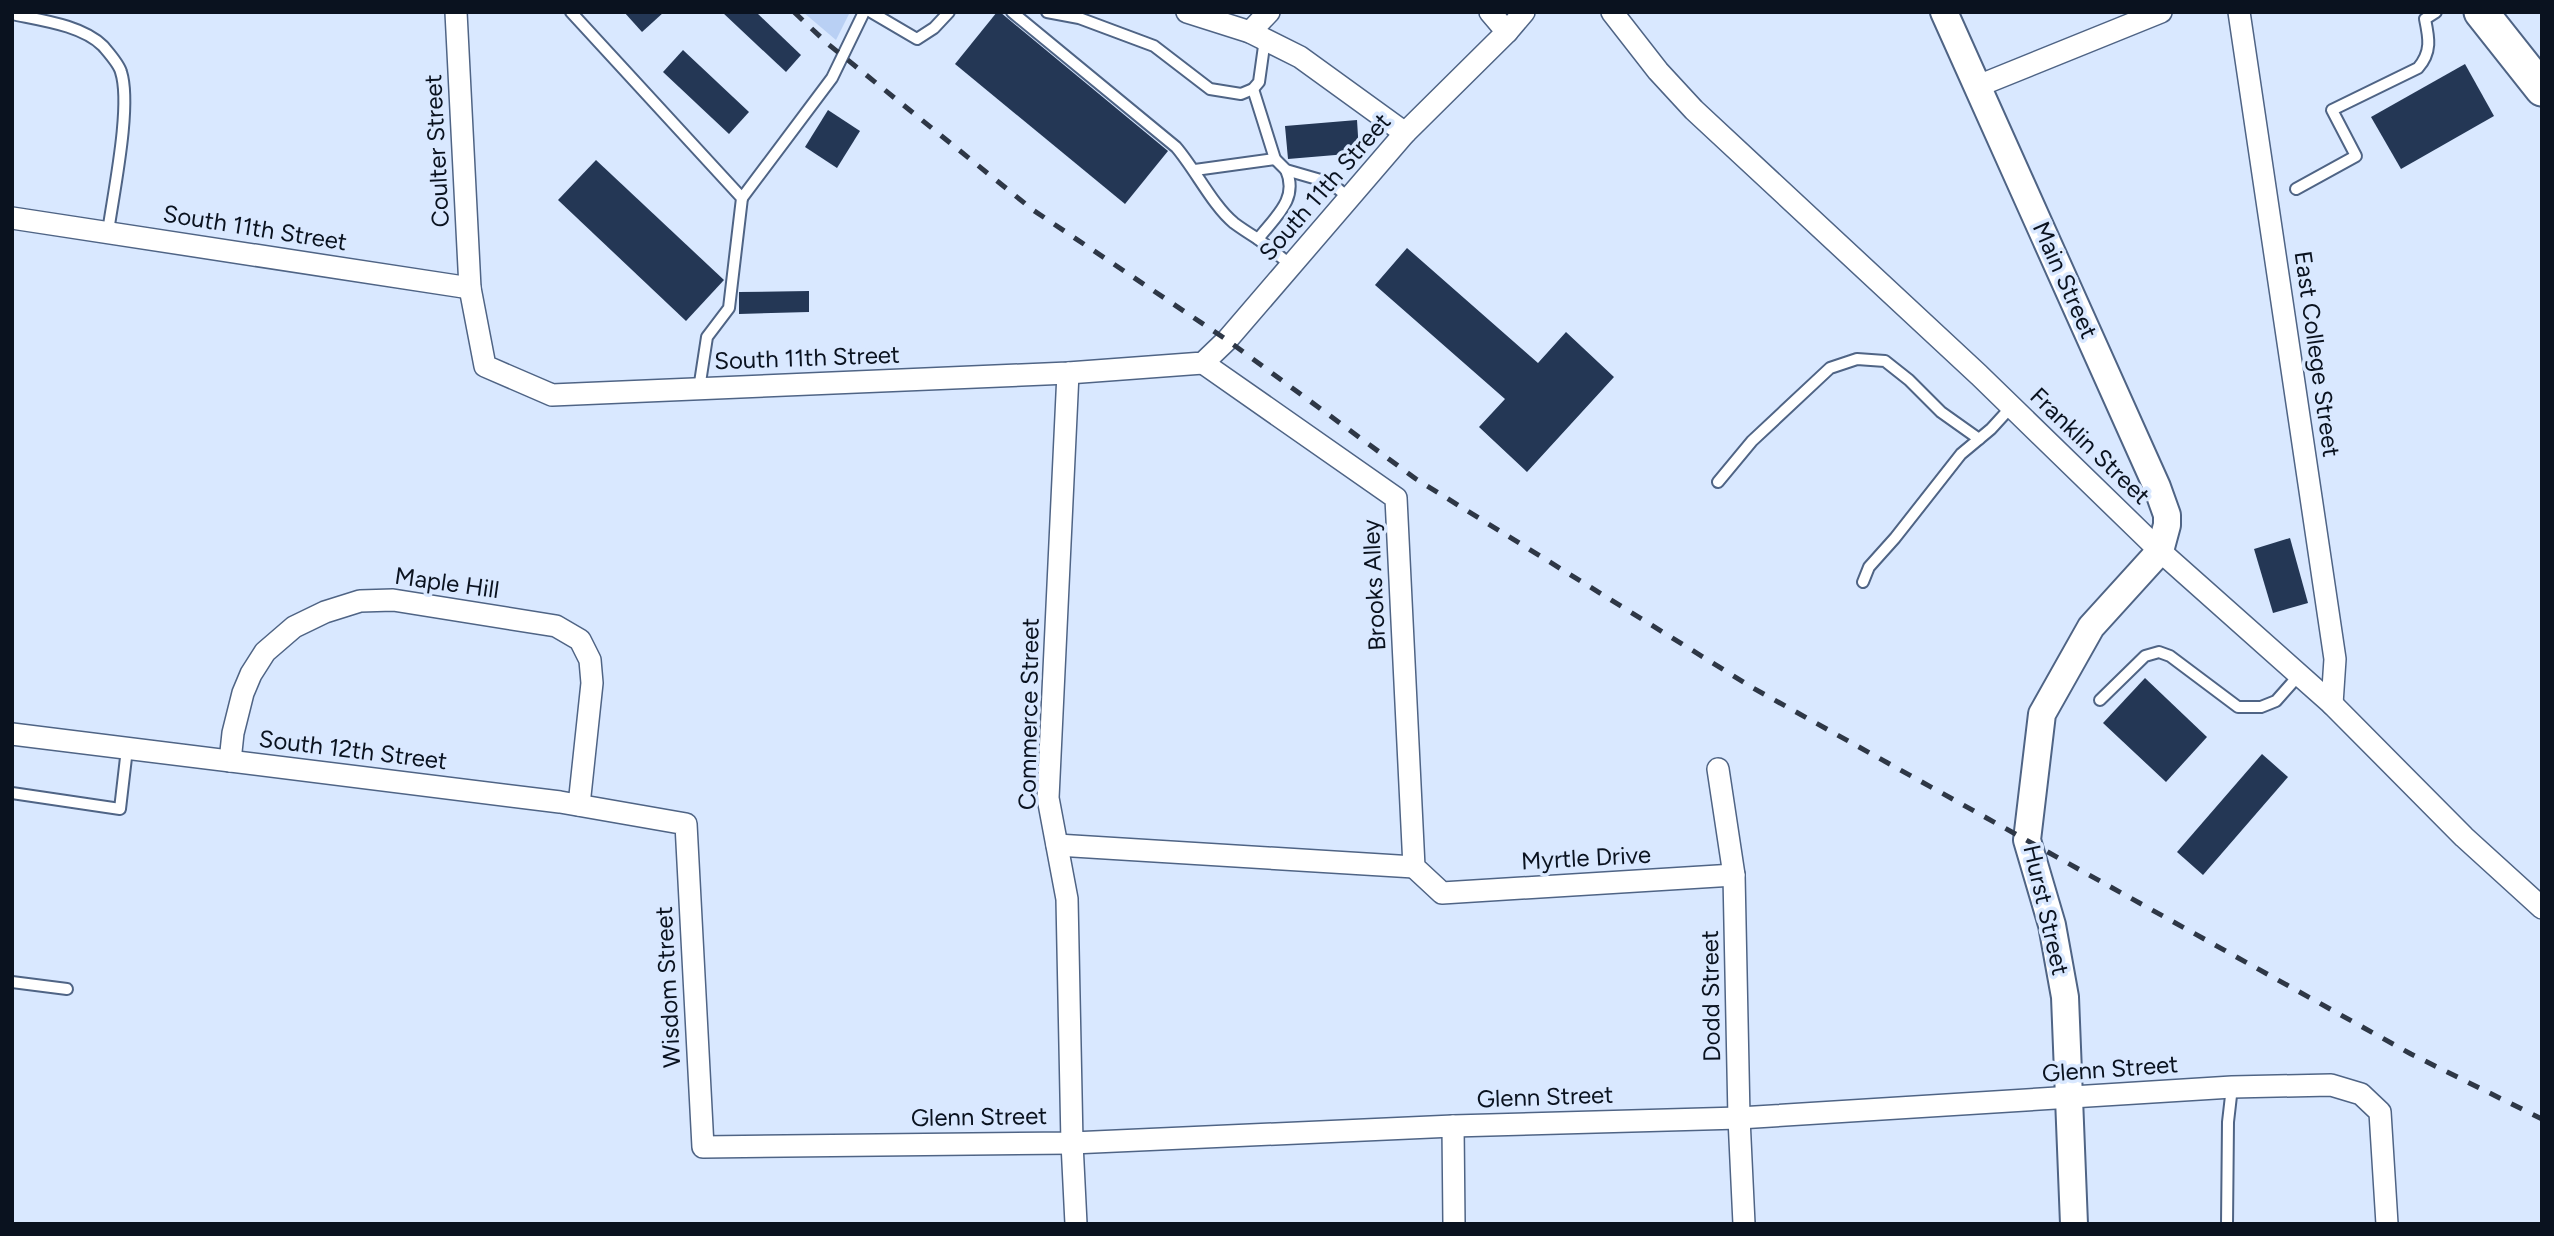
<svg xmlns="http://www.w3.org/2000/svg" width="2554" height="1236" font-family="Figtree,sans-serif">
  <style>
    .green { fill: #b9d0f4 }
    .building { fill: #243755 }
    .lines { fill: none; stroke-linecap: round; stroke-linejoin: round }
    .service-casing { stroke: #4f6485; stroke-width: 14 }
    .minor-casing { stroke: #4f6485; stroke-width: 24 }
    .tertiary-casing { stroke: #4f6485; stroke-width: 30 }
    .primary-casing { stroke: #4f6485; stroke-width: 37 }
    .service { stroke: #fff; stroke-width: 10 }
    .minor { stroke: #fff; stroke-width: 21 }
    .tertiary { stroke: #fff; stroke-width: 26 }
    .primary { stroke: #fff; stroke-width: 33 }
    .rail { stroke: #2e3746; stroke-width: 5; stroke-dasharray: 12 12; stroke-linecap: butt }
    .labels { text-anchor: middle; stroke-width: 7; stroke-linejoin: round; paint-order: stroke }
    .street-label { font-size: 24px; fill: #0a121f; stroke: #d9e8ff }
  </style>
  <rect width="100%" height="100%" fill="#d9e8ff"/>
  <path class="green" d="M803,12H850L836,40Z"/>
  <g class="building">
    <path d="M624,12H664L642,32Z"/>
    <path d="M722,12H756L801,55L786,72Z"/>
    <path d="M997,12H1000L1168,151L1125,204L955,64Z"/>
    <path d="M683,50L749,112L729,134L663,72Z"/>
    <path d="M2465,64L2494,116L2401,169L2371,117Z"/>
    <path d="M828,110L860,131L837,168L805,147Z"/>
    <path d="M1357,120L1359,153L1288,159L1285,126Z"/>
    <path d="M596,160L724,280L686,321L558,200Z"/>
    <path d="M1407,248L1538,363L1566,332L1614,377L1527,472L1479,427L1505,399L1375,285Z"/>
    <path d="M809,291V312L739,314V292Z"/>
    <path d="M2290,538L2308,603L2273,613L2254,549Z"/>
    <path d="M2145,678L2207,737L2166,782L2103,723Z"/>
    <path d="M2262,754L2288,777L2203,875L2177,852Z"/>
  </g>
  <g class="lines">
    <defs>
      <g id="service">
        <path d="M571,12L742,198L729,308L707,337L699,389"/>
        <path d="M871,12L917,39L934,28L949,12"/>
        <path d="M1012,12L1176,147C1195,169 1213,206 1234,223C1242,229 1250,234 1258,239"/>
        <path d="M1047,12L1079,18L1154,46L1210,89L1241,94L1253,89L1259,82L1265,39"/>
        <path d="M12,14C40,20 82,25 103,46C108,52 119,64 121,72C132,106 113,195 108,232"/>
        <path d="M1253,89L1275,159L1286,170L1331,183L1349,198"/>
        <path d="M1195,170L1275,159"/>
        <path d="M1286,170C1299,199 1275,217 1258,239L1291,265"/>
        <path d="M2296,189L2356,156L2332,110L2418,68C2432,52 2429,38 2425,19L2436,12"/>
        <path d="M742,198L832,78L864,12"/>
        <path d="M1718,482L1752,441L1830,368L1857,359L1885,361L1909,380L1941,412L1979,439"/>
        <path d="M1863,582L1869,567L1895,538L1961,454L1991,429L2012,406"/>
        <path d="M2100,700L2145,656L2159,652L2170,656L2238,707H2261L2276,701L2299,675"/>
        <path d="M12,793L120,809L127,749"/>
        <path d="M12,982L67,989"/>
        <path d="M2227,1224L2228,1122L2232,1087"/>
      </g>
      <g id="minor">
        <path d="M456,12L470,288L485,366L552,395L1068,373L1203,363L1227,340L1405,133L1507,32L1524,12"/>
        <path d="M1187,12L1250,32L1300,57L1405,133"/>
        <path d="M1490,12L1507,32"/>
        <path d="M1612,12L1658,71L1694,110L1979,375L2160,551L2332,704L2464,837L2542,908"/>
        <path d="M2239,12L2335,659L2332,704"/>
        <path d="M1250,32L1269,12"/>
        <path d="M1978,86L2161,12"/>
        <path d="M12,218L470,288"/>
        <path d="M1203,363L1396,498L1414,867L1442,893L1734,875"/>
        <path d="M1068,373L1048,798L1067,899L1072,1143L1076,1224"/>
        <path d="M12,734L560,802L686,824L703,1147L1072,1143L1453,1126L1739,1118L2232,1087L2331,1085L2361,1094L2380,1112L2387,1224"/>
        <path d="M230,761L233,733L243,693L251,674L265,652L294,627L325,612L360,601L393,600L556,626L580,640L590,660L592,683L579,805"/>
        <path d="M1718,769L1734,875L1739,1118L1744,1224"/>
        <path d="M1057,845L1414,867"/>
        <path d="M1453,1126L1454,1224"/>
      </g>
      <path id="tertiary" d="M1944,12L2157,487L2167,515V525L2160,551L2091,627L2042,714L2027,840L2052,925L2065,997L2074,1224"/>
      <path id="primary" d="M2481,12L2542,89"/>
    </defs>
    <use href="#service" class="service-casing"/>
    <use href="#minor" class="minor-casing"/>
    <use href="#tertiary" class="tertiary-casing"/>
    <use href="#primary" class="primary-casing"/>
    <use href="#service" class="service"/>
    <use href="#minor" class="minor"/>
    <use href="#tertiary" class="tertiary"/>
    <use href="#primary" class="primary"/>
    <path class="rail" d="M794,12L828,44L1033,210L1227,340L1416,479L1753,688L2411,1054L2542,1119"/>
  </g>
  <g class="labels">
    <g class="street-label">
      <text transform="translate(437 151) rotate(-93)" y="8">Coulter Street</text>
      <text transform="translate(1325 187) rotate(-49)" y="8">South 11th Street</text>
      <text transform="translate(255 228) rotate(9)" y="8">South 11th Street</text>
      <text transform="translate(2065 280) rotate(66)" y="8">Main Street</text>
      <text transform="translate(2317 354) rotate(82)" y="8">East College Street</text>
      <text transform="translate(807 358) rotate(-2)" y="8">South 11th Street</text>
      <text transform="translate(2090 446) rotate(44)" y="8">Franklin Street</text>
      <text transform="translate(447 583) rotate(8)" y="8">Maple Hill</text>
      <text transform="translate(1374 585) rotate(-93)" y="8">Brooks Alley</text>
      <text transform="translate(1029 714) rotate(-89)" y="8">Commerce Street</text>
      <text transform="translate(353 750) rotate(7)" y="8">South 12th Street</text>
      <text transform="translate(1586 858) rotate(-3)" y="8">Myrtle Drive</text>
      <text transform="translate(2046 910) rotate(77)" y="8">Hurst Street</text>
      <text transform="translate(668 987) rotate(-93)" y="8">Wisdom Street</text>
      <text transform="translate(1711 996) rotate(-91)" y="8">Dodd Street</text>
      <text transform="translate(2110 1069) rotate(-4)" y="8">Glenn Street</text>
      <text transform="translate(1545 1097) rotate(-2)" y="8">Glenn Street</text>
      <text transform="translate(979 1117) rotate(-1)" y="8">Glenn Street</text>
    </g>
  </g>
  <rect width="2554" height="1236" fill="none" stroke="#0a121f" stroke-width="28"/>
</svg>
